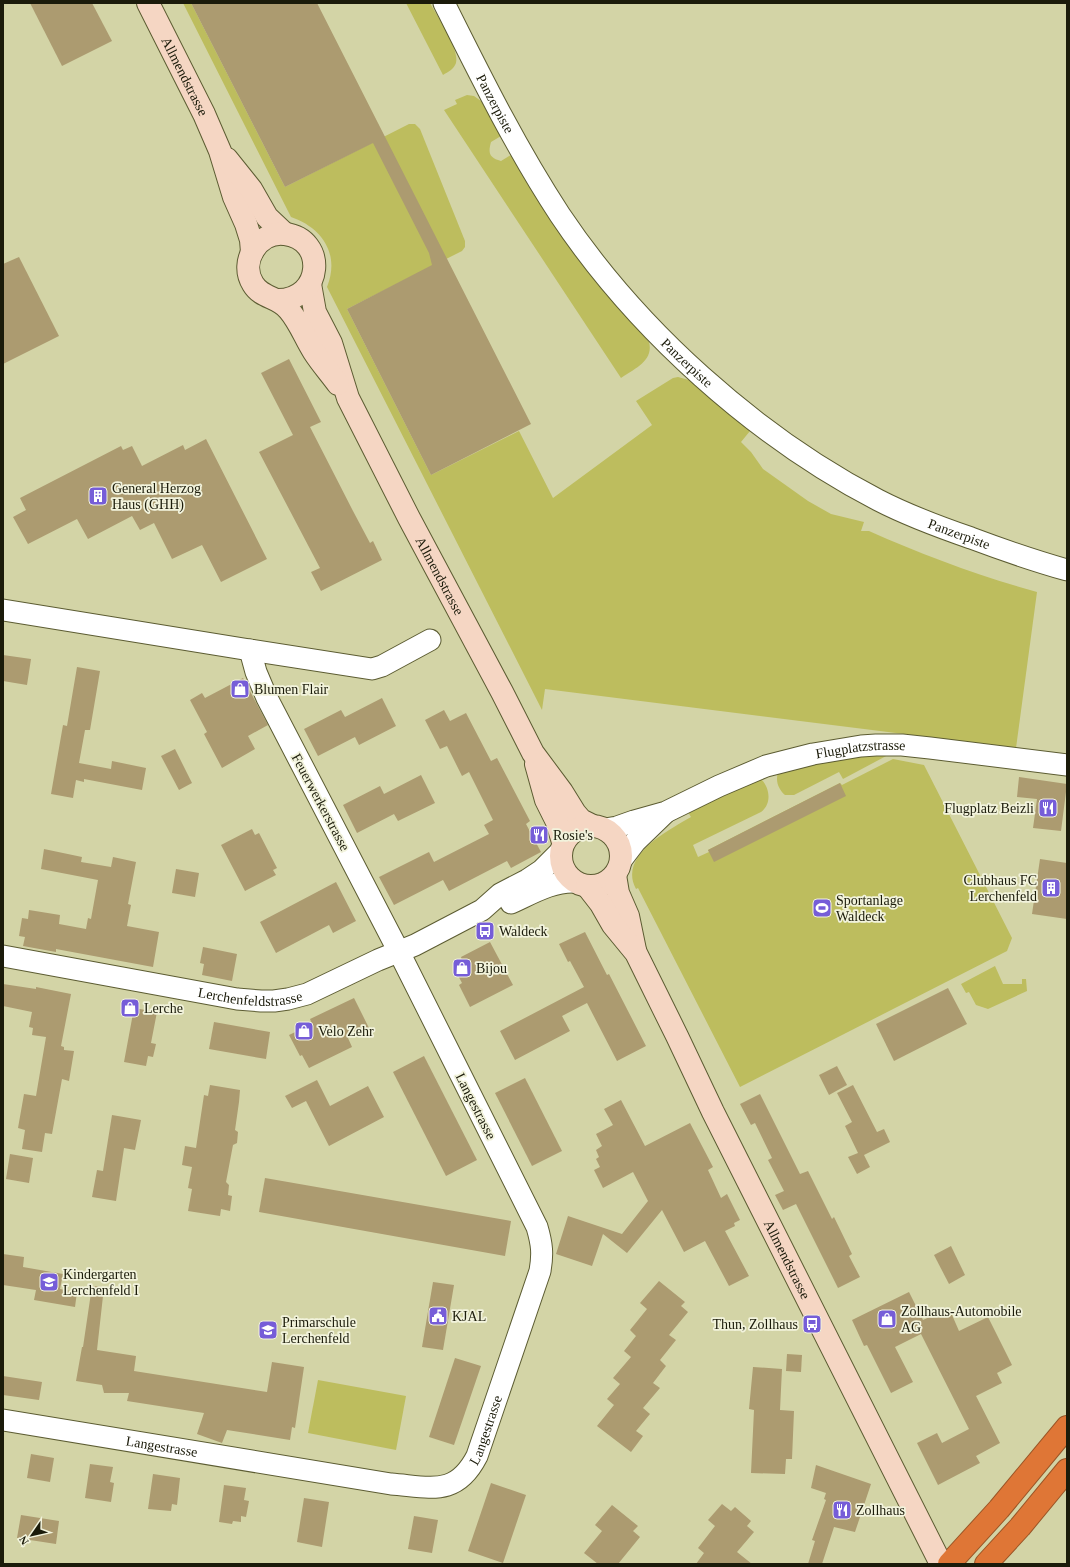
<svg xmlns="http://www.w3.org/2000/svg" width="1070" height="1567" font-family="'Times New Roman',serif">
  <style>
    .green { fill: #bdbd5e }
    .building { fill: #ac9b70 }
    .lines { fill: none; stroke-linecap: round; stroke-linejoin: round }
    .minor-casing { stroke: #5c5c32; stroke-width: 23 }
    .secondary-casing { stroke: #5c5c32; stroke-width: 24 }
    .motorway-casing { stroke: #9a5627; stroke-width: 24 }
    .minor { stroke: #fff; stroke-width: 21 }
    .secondary { stroke: #f5d6c3; stroke-width: 22 }
    .motorway { stroke: #df7636; stroke-width: 22 }
    .labels { text-anchor: middle; stroke-width: 3.5; stroke-linejoin: round; paint-order: stroke }
    .street-label { font-size: 14px; fill: #1b1b0a; stroke: #f2f3dc }
    .poi-label { font-size: 14px; fill: #1b1b0a; stroke: #f2f3dc; text-anchor: start }
  </style>
  <rect width="100%" height="100%" fill="#d3d4a6"/>
  <g class="green">
    <path d="M183,3H191L285,187L409,124H415L420,129L465,241V247L462,251L347,309L431,475L519,431L553,498L652,425L636,401L673,378L678,377L689,380L750,431L741,442L751,452L763,469L808,501L831,514L864,522L861,531H869C923,555 979,576 1037,592L1016,748L545,689L542,710L327,287C340,255 323,228 291,217Z"/>
    <path d="M406,3H430C437,16 460,50 456,63C454,69 448,72 443,75Z"/>
    <path d="M467,95L474,96L481,101L501,136L491,142C488,153 489,158 501,161L511,155L534,194L649,342C654,361 634,369 621,378L444,110L457,104L455,100Z"/>
    <path d="M865,755H888L843,779L839,772L794,795H785C779,790 775,781 778,773L788,768Z"/>
    <path d="M893,759L924,765L1012,938L1007,951L740,1087L638,888L636,889C618,856 667,831 691,817L688,812L710,800L761,779C770,788 772,804 761,812L693,845L698,857L709,852L708,850L840,783L842,785Z"/>
    <path d="M995,966L1003,984H1022V979H1026L1027,991L988,1009L976,1005L969,992L966,993L961,984Z"/>
    <path d="M318,1380L406,1396L396,1450L308,1433Z"/>
  </g>
  <g class="building">
    <path d="M30,3H92L112,41L62,66Z"/>
    <path d="M191,3H317L531,424L431,475L347,309L432,265L429,253L373,143L285,187Z"/>
    <path d="M19,257L59,336L3,364V264Z"/>
    <path d="M289,359L321,422L310,427L353,511L370,543L373,541L382,560L321,591L311,572L320,568L259,452L293,435L261,373Z"/>
    <path d="M206,439L267,559L221,582L202,545L172,559L154,523L140,530L132,516L88,539L77,519L28,544L13,517L26,510L20,498L121,446L123,450L132,446L142,466L183,445L185,450Z"/>
    <path d="M3,655L31,659L27,685L3,681Z"/>
    <path d="M77,667L100,671L90,730H85L79,763L111,769L112,761L146,768L142,790L84,779V782L76,780L73,798L51,794L63,725L67,726Z"/>
    <path d="M243,678L268,725L248,736L255,749L222,768L204,734L207,732L190,700L202,693L205,698Z"/>
    <path d="M382,698L396,726L359,745L355,737L318,756L304,729L341,710L345,717Z"/>
    <path d="M444,710L450,721L466,713L491,761L497,758L530,821L526,824L541,852L511,868L507,861L449,891L443,880L394,905L379,877L429,852L434,862L489,834L484,825L493,820L469,772L462,776L447,746L440,749L425,720Z"/>
    <path d="M175,749L192,783L179,790L161,756Z"/>
    <path d="M421,775L435,803L398,821L394,814L357,833L343,805L380,786L384,794Z"/>
    <path d="M1019,777L1067,784L1061,831L1033,828L1037,799L1017,797Z"/>
    <path d="M840,783L846,796L714,862L708,850Z"/>
    <path d="M252,829L255,835L259,833L277,868L273,870L276,875L245,891L221,845Z"/>
    <path d="M44,849L82,857L81,862L111,867L113,857L136,862L128,904L131,905L127,926L159,932L153,967L56,949V952L23,946L25,937L19,936L22,918L28,919L29,910L60,915L59,924L86,929L88,918L91,919L98,880L41,869Z"/>
    <path d="M1040,859L1067,863V919L1032,914Z"/>
    <path d="M176,869L199,873L195,897L172,893Z"/>
    <path d="M336,882L356,921L333,933L329,925L276,953L260,922Z"/>
    <path d="M585,932L607,975L609,974L646,1046L617,1061L587,1003L562,1016L570,1031L515,1060L500,1031L584,987L570,961L568,962L559,944Z"/>
    <path d="M490,942L513,985L470,1007L459,985L462,983L453,966L462,961L461,957Z"/>
    <path d="M203,947L237,954L232,981L202,975L204,964L200,963Z"/>
    <path d="M3,984L36,989V987L71,994L61,1046L64,1047V1050L74,1051L69,1081L62,1079L52,1134L45,1133L42,1152L22,1149L25,1130L18,1128L24,1094L36,1096L46,1037L32,1035L33,1028L29,1027L32,1012L3,1006Z"/>
    <path d="M948,988L967,1024L894,1061L876,1024Z"/>
    <path d="M354,998L369,1028L348,1038L352,1047L309,1068L302,1055L300,1056L289,1035L312,1024L310,1019Z"/>
    <path d="M134,1008L157,1012L151,1043L156,1044L153,1057L148,1056L146,1066L124,1062Z"/>
    <path d="M214,1022L270,1032L266,1059L209,1049Z"/>
    <path d="M424,1056L477,1160L446,1176L393,1072Z"/>
    <path d="M837,1066L847,1085L829,1095L819,1075Z"/>
    <path d="M525,1078L562,1151L532,1166L495,1093Z"/>
    <path d="M317,1080L330,1106L368,1086L384,1117L329,1146L306,1101L292,1108L285,1096Z"/>
    <path d="M210,1085L240,1090L239,1102L235,1130L238,1132L237,1143L233,1145L226,1182L229,1185L228,1195L232,1196L230,1211L221,1209L220,1216L188,1211L192,1189L188,1188L192,1167L182,1165L185,1146L196,1148L204,1095L208,1096Z"/>
    <path d="M853,1085L877,1132L884,1129L890,1142L864,1155L870,1167L857,1174L848,1157L858,1153L845,1126L852,1122L837,1093Z"/>
    <path d="M760,1094L800,1174L808,1171L832,1219L834,1217L852,1254L849,1256L860,1277L838,1288L796,1204L783,1210L775,1195L784,1191L768,1160L772,1158L755,1123L751,1125L740,1104Z"/>
    <path d="M621,1100L645,1146L690,1123L713,1167L708,1170L721,1198L727,1194L740,1220L734,1223L735,1226L725,1231L749,1276L729,1286L705,1241L684,1252L662,1210L627,1253L603,1234L592,1266L556,1254L568,1216L622,1234L648,1201L633,1172L603,1188L594,1170L600,1167L596,1159L599,1157L596,1150L602,1146L596,1134L613,1125L604,1109Z"/>
    <path d="M112,1115L141,1120L135,1150L124,1148L116,1201L92,1197L97,1170L103,1171Z"/>
    <path d="M10,1154L33,1158L29,1183L6,1179Z"/>
    <path d="M265,1178L511,1221L505,1256L259,1212Z"/>
    <path d="M951,1246L965,1275L949,1284L934,1255Z"/>
    <path d="M3,1254L24,1257L23,1267L63,1274L60,1289L77,1292L75,1307L34,1300L36,1290L3,1285Z"/>
    <path d="M659,1281L685,1302L681,1306L688,1312L669,1335L676,1340L660,1360L666,1366L653,1383L660,1388L643,1408L650,1414L636,1431L643,1436L631,1452L597,1426L614,1405L607,1399L620,1384L613,1378L631,1357L624,1351L636,1336L630,1330L647,1309L640,1303Z"/>
    <path d="M433,1282L454,1285L443,1350L422,1347Z"/>
    <path d="M92,1286L104,1287L97,1350L136,1356L134,1371L267,1392L272,1362L304,1367L295,1428L292,1427L290,1440L227,1430L222,1443L197,1434L204,1413L127,1401L129,1393H104L102,1385L76,1381L82,1347H83Z"/>
    <path d="M909,1292L923,1320L949,1308L959,1331L988,1317L1012,1365L997,1373L1002,1383L976,1396L1000,1443L976,1456L980,1463L938,1485L917,1443L937,1433L942,1443L969,1429L921,1334L895,1347L913,1382L891,1393L867,1345L864,1346L852,1320Z"/>
    <path d="M787,1354L802,1355L801,1372L786,1371Z"/>
    <path d="M455,1358L481,1366L454,1445L429,1437Z"/>
    <path d="M753,1367L782,1369L780,1410L794,1411L792,1459H786L785,1474L751,1473L754,1410L749,1409Z"/>
    <path d="M3,1376L42,1382L39,1400L3,1395Z"/>
    <path d="M31,1454L54,1458L50,1482L27,1478Z"/>
    <path d="M90,1464L113,1467L110,1482L114,1483L111,1502L85,1498Z"/>
    <path d="M816,1465L871,1484L855,1532L834,1527L822,1564H808L815,1541L812,1540L826,1500L824,1499L826,1493L811,1488Z"/>
    <path d="M153,1474L180,1478L177,1505L172,1504L171,1511L148,1509Z"/>
    <path d="M491,1483L526,1495L503,1563L468,1551Z"/>
    <path d="M224,1485L246,1488L244,1500L249,1501L246,1517L241,1516V1522L233,1521L232,1524L219,1522Z"/>
    <path d="M304,1498L329,1502L322,1547L297,1542Z"/>
    <path d="M722,1504L731,1511L735,1507L751,1521L747,1526L754,1532L737,1552L752,1564H696L704,1553L698,1548L715,1526L708,1520Z"/>
    <path d="M612,1505L638,1526L633,1531L640,1537L618,1564H598L584,1553L602,1531L595,1525Z"/>
    <path d="M21,1515L59,1521L56,1544L17,1538Z"/>
    <path d="M414,1516L438,1520L432,1553L408,1549Z"/>
  </g>
  <g class="lines">
    <defs>
      <g id="minor">
        <path id="s1" d="M444,3C480,75 516,148 560,215C637,330 755,436 878,500C907,515 939,527 971,538C1003,550 1035,561 1067,570"/>
        <path d="M3,610L250,650L372,669L382,666L430,640"/>
        <path id="s2" d="M605,829L617,827L634,821L666,812L719,786L766,766L813,754L861,746L876,745H902L930,748L1067,765"/>
        <path d="M622,859L635,842L665,813"/>
        <path d="M511,903C531,894 552,881 575,882"/>
        <path id="s3" d="M3,956L237,999L261,1001H274L288,999L307,994L378,960L415,945L482,910L500,894L527,880L542,870L560,852"/>
        <path id="s4" d="M3,1420L391,1484C431,1487 456,1497 477,1456L540,1271C543,1254 542,1244 537,1227L399,952L267,698L256,672L250,650"/>
      </g>
      <g id="secondary">
        <path id="s5" d="M148,3L204,114L220,151L234,197L246,224L251,240L252,252"/>
        <path d="M227,159L251,189L267,217L285,234"/>
        <path id="s6" d="M310,284L315,312L331,343L348,398L409,518L502,692L533,753L562,792L575,813L581,820L591,825"/>
        <path d="M278,300C323,300 327,239 285,234C258,231 239,262 253,284C262,299 278,296 289,310C300,323 305,338 314,352C321,363 330,373 338,384"/>
        <path d="M536,764L546,800L557,822L563,842"/>
        <circle cx="591" cy="856" r="30"/>
        <path d="M615,875L618,893L628,916L635,950"/>
        <path id="s7" d="M587,886L601,904L613,925L636,953L677,1036L713,1112L941,1564"/>
      </g>
      <g id="motorway">
        <path d="M949,1564L999,1509L1067,1427"/>
        <path d="M986,1564L1020,1527L1067,1470"/>
      </g>
    </defs>
    <use href="#minor" class="minor-casing"/>
    <use href="#secondary" class="secondary-casing"/>
    <use href="#motorway" class="motorway-casing"/>
    <use href="#minor" class="minor"/>
    <use href="#secondary" class="secondary"/>
    <use href="#motorway" class="motorway"/>
  </g>
  <defs>
    <symbol id="building-square" viewBox="-11 -11 22 22"><rect x="-9" y="-9" width="18" height="18" rx="4" fill="#765dd8" stroke="#f2f3dc"/><path d="M-4-6H4V6H1V3H-1V6H-4ZM-2.5-4.3h1.7v1.8h-1.7ZM.8-4.3h1.7v1.8H.8ZM-2.5-1h1.7V.8h-1.7ZM.8-1h1.7V.8H.8Z" fill="#fff"/></symbol>
    <symbol id="shop-square" viewBox="-11 -11 22 22"><rect x="-9" y="-9" width="18" height="18" rx="4" fill="#765dd8" stroke="#f2f3dc"/><path d="M-5-2.5h2.3a2.7 3.5 0 0 1 5.4 0H5L5.5 6h-11ZM-1.5-2.5h3a1.5 2.3 0 0 0-3 0Z" fill="#fff"/></symbol>
    <symbol id="restaurant-square" viewBox="-11 -11 22 22"><rect x="-9" y="-9" width="18" height="18" rx="4" fill="#765dd8" stroke="#f2f3dc"/><path d="M-5-6h1v4h1v-4h1v4h1v-4h1v5L-1.5 .5V6h-2V.5L-5-1ZM5-6V6H3V1.5H1.5Q1.5-4 5-6Z" fill="#fff"/></symbol>
    <symbol id="stadium-square" viewBox="-11 -11 22 22"><rect x="-9" y="-9" width="18" height="18" rx="4" fill="#765dd8" stroke="#f2f3dc"/><path d="M0-5a6.5 5 0 1 0 0 10a6.5 5 0 1 0 0-10ZM-3.5-1.8h7v3.6h-7Z" fill="#fff"/></symbol>
    <symbol id="bus-square" viewBox="-11 -11 22 22"><rect x="-9" y="-9" width="18" height="18" rx="4" fill="#765dd8" stroke="#f2f3dc"/><path d="M-5-6H5V4H4V6H2V4H-2V6H-4V4H-5ZM-3.5-4V0h7V-4ZM-3.5 1.2v1.5H-2V1.2ZM2 1.2v1.5H3.5V1.2Z" fill="#fff"/></symbol>
    <symbol id="school-square" viewBox="-11 -11 22 22"><rect x="-9" y="-9" width="18" height="18" rx="4" fill="#765dd8" stroke="#f2f3dc"/><path d="M0-5L7-2L0 1L-7-2ZM-4 1L0 2.5L4 1V4Q0 6-4 4Z" fill="#fff"/></symbol>
    <symbol id="civic-square" viewBox="-11 -11 22 22"><rect x="-9" y="-9" width="18" height="18" rx="4" fill="#765dd8" stroke="#f2f3dc"/><path d="M-.6-6.5H3V-4.5H.6V-3L4-1V1h2V6H-6V1h2V-1L-.6-3ZM-1.2 2.5V6h2.4V2.5Z" fill="#fff"/></symbol>
  </defs>
  <g fill-rule="evenodd">
    <use href="#building-square" x="87" y="485" width="22" height="22"/>
    <use href="#shop-square" x="229" y="678" width="22" height="22"/>
    <use href="#restaurant-square" x="1037" y="797" width="22" height="22"/>
    <use href="#restaurant-square" x="528" y="824" width="22" height="22"/>
    <use href="#building-square" x="1040" y="877" width="22" height="22"/>
    <use href="#stadium-square" x="811" y="897" width="22" height="22"/>
    <use href="#bus-square" x="474" y="920" width="22" height="22"/>
    <use href="#shop-square" x="451" y="957" width="22" height="22"/>
    <use href="#shop-square" x="119" y="997" width="22" height="22"/>
    <use href="#shop-square" x="293" y="1020" width="22" height="22"/>
    <use href="#school-square" x="38" y="1271" width="22" height="22"/>
    <use href="#civic-square" x="427" y="1305" width="22" height="22"/>
    <use href="#shop-square" x="876" y="1308" width="22" height="22"/>
    <use href="#bus-square" x="801" y="1313" width="22" height="22"/>
    <use href="#school-square" x="257" y="1319" width="22" height="22"/>
    <use href="#restaurant-square" x="831" y="1499" width="22" height="22"/>
  </g>
  <g class="labels">
    <g class="street-label">
      <text dy="5" stroke="none"><textPath href="#s5" startOffset="82">Allmendstrasse</textPath></text>
      <text dy="5" stroke="none"><textPath href="#s1" startOffset="113">Panzerpiste</textPath></text>
      <text dy="5" stroke="none"><textPath href="#s1" startOffset="437">Panzerpiste</textPath></text>
      <text dy="5" stroke="none"><textPath href="#s1" startOffset="761">Panzerpiste</textPath></text>
      <text dy="5" stroke="none"><textPath href="#s6" startOffset="321">Allmendstrasse</textPath></text>
      <text dy="5" stroke="none"><textPath href="#s2" startOffset="270">Flugplatzstrasse</textPath></text>
      <text transform="translate(321 802) rotate(62)" y="5">Feuerwerkerstrasse</text>
      <text dy="5" stroke="none"><textPath href="#s3" startOffset="251">Lerchenfeldstrasse</textPath></text>
      <text transform="translate(476 1106) rotate(63)" y="5">Langestrasse</text>
      <text dy="5" stroke="none"><textPath href="#s7" startOffset="425">Allmendstrasse</textPath></text>
      <text dy="5" stroke="none"><textPath href="#s4" startOffset="520">Langestrasse</textPath></text>
      <text dy="5" stroke="none"><textPath href="#s4" startOffset="161">Langestrasse</textPath></text>
    </g>
    <g class="poi-label">
      <text x="112" y="493">General Herzog<tspan x="112" dy="16">Haus (GHH)</tspan></text>
      <text x="254" y="694">Blumen Flair</text>
      <text x="1034" y="813" text-anchor="end">Flugplatz Beizli</text>
      <text x="553" y="840">Rosie's</text>
      <text x="1037" y="885" text-anchor="end">Clubhaus FC<tspan x="1037" dy="16">Lerchenfeld</tspan></text>
      <text x="836" y="905">Sportanlage<tspan x="836" dy="16">Waldeck</tspan></text>
      <text x="499" y="936">Waldeck</text>
      <text x="476" y="973">Bijou</text>
      <text x="144" y="1013">Lerche</text>
      <text x="318" y="1036">Velo Zehr</text>
      <text x="63" y="1279">Kindergarten<tspan x="63" dy="16">Lerchenfeld I</tspan></text>
      <text x="901" y="1316">Zollhaus-Automobile<tspan x="901" dy="16">AG</tspan></text>
      <text x="452" y="1321">KJAL</text>
      <text x="282" y="1327">Primarschule<tspan x="282" dy="16">Lerchenfeld</tspan></text>
      <text x="798" y="1329" text-anchor="end">Thun, Zollhaus</text>
      <text x="856" y="1515">Zollhaus</text>
    </g>
  </g>
  <rect width="1070" height="1567" fill="none" stroke="#1b1b0a" stroke-width="8"/>
  <g transform="translate(32 1535) rotate(236)" stroke="#f2f3dc" stroke-width="3" paint-order="stroke">
  <path d="M0-3L7 15L0 10L-7 15Z" fill="#1b1b0a"/>
  <text y="-6" font-size="11" font-weight="bold" text-anchor="middle" fill="#1b1b0a">N</text>
  </g>
</svg>
